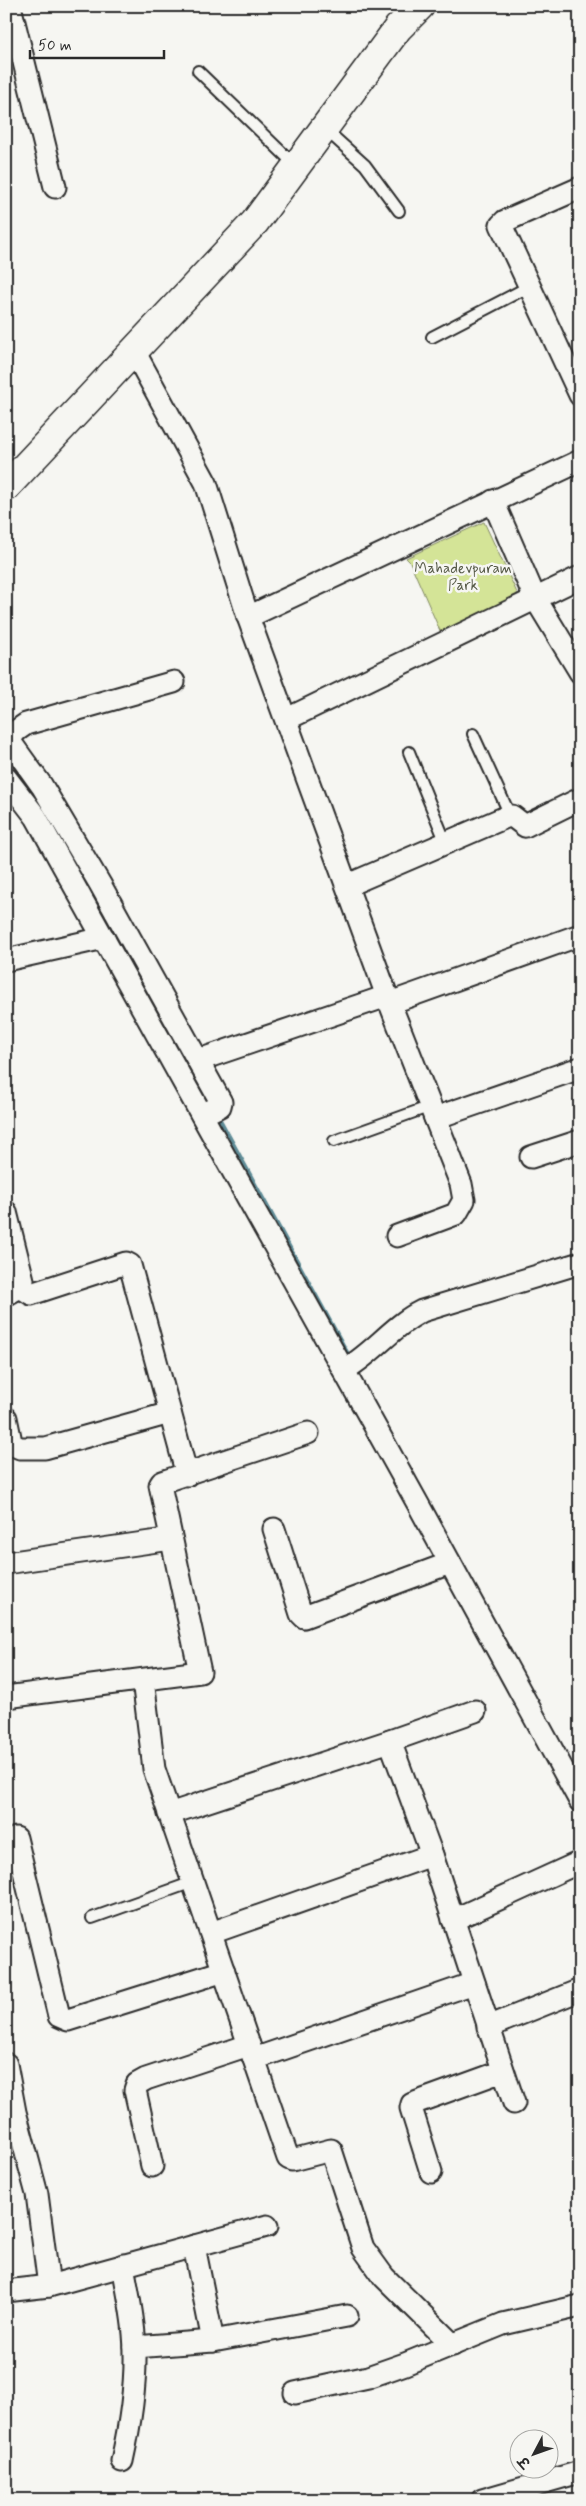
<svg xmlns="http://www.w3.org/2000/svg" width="586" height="2506" font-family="Mynerve,'Playpen Sans Deva',sans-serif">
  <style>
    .green { fill: #d4e497; stroke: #808861 }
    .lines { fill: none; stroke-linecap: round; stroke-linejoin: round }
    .stream { stroke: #5e8c97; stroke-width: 5.5 }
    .lane-casing { stroke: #2b2b2b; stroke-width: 14 }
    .street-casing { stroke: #2b2b2b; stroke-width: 25 }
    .secondary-casing { stroke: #2b2b2b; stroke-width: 31 }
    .lane { stroke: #f6f6f2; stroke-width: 10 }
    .street { stroke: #f6f6f2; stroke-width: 21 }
    .secondary { stroke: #f6f6f2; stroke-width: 28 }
    .labels { text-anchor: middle; stroke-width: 5; stroke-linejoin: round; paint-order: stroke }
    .park-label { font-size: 15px; fill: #555946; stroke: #f6f6f2 }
  </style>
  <rect width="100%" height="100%" fill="#f6f6f2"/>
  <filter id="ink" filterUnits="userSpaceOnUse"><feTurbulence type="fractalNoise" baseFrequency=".02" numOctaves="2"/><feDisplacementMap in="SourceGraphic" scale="10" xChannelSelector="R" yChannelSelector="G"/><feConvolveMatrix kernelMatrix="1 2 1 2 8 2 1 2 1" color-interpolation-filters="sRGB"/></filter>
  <g filter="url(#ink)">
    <path class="green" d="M484,522L518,595L441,633L410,562L406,558Z"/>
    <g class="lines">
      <g class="stream">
        <path d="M25,780L44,811"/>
        <path d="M52,825L85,879"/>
        <path d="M215,1112L351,1361"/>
      </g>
      <defs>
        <g id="lane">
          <path d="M198,71L295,165"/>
          <path d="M325,129L365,165L399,211"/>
          <path d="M432,337L530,286"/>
          <path d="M473,734L510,815"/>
          <path d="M409,752L446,843"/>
          <path d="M334,1141L431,1106"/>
          <path d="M92,1918L193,1882"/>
        </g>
        <g id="street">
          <path d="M10,6L55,187"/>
          <path d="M580,188L505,221L501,225L580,395"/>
          <path d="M134,351L206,483L248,617L387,996L461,1184L464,1200L456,1214L397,1236"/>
          <path d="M493,501L535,598L580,672"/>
          <path d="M248,617L580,461"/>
          <path d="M287,719L580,577"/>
          <path d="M6,736L42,786L100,884L221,1102L220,1106L202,1115"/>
          <path d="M6,743L16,731L26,724L174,682"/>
          <path d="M6,778L36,817L418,1504L580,1801"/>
          <path d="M348,885L506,817L512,816L525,826L580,799"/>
          <path d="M6,960L104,938"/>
          <path d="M390,1003L580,935"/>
          <path d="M199,1060L387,996"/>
          <path d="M435,1118L580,1068"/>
          <path d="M531,1157L580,1141"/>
          <path d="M6,1212L23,1280L20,1287L6,1295"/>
          <path d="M20,1287L31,1294L126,1263L130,1265L187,1475"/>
          <path d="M344,1370C373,1354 392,1326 422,1311L580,1263"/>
          <path d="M6,1418L10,1437L6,1442L20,1448H45L170,1413"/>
          <path d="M274,1529L301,1614L304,1617L450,1563"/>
          <path d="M6,1563L171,1539"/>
          <path d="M143,1680L154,1769L288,2158L292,2160L331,2150L363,2248L384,2277L453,2345"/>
          <path d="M6,1697L200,1672L160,1485L162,1482L308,1433"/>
          <path d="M390,1741L475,1711"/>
          <path d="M169,1814L390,1741L432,1855L514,2103"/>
          <path d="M16,1838L59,2016L68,2020L224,1971"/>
          <path d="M453,1920L580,1862"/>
          <path d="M211,1933L432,1855"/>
          <path d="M488,2027L580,1990"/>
          <path d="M254,2059L474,1983"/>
          <path d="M6,2064L15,2112L37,2194L49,2286"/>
          <path d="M152,2166L135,2090L137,2084L146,2079L249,2045"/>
          <path d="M431,2172L411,2108L412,2104L503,2071"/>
          <path d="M194,2246L213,2341"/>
          <path d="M6,2291L49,2286L267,2226"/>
          <path d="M135,2347L213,2341L347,2316"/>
          <path d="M295,2393L368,2377L405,2364L503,2324L580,2306"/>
          <path d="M122,2461C131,2420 138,2376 134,2334C132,2311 127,2288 123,2265"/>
          <path d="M482,2500L580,2472"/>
        </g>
        <path id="secondary" d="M6,487L255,222L398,28L420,6"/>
      </defs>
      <use href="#lane" class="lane-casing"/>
      <use href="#street" class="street-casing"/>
      <use href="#secondary" class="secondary-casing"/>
      <use href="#lane" class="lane"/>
      <use href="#street" class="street"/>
      <use href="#secondary" class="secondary"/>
    </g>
  </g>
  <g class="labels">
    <g class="park-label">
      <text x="463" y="573">Mahadevpuram<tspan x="463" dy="17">Park</tspan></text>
    </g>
  </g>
  <rect width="586" height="2506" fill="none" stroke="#f6f6f2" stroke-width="25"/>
  <rect x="12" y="12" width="561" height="2481" fill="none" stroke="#2b2b2b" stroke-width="2" filter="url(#ink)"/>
  <g transform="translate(534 2454) rotate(229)"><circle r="24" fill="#f6f6f2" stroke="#a5a5a2"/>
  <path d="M0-4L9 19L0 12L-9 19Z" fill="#2b2b2b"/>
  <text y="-8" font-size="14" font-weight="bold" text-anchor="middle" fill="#2b2b2b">उ</text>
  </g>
  <path d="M30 50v8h134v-8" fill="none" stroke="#2b2b2b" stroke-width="2.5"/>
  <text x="38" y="50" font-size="15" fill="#2b2b2b" stroke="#f6f6f2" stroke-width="4" paint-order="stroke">50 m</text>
</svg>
